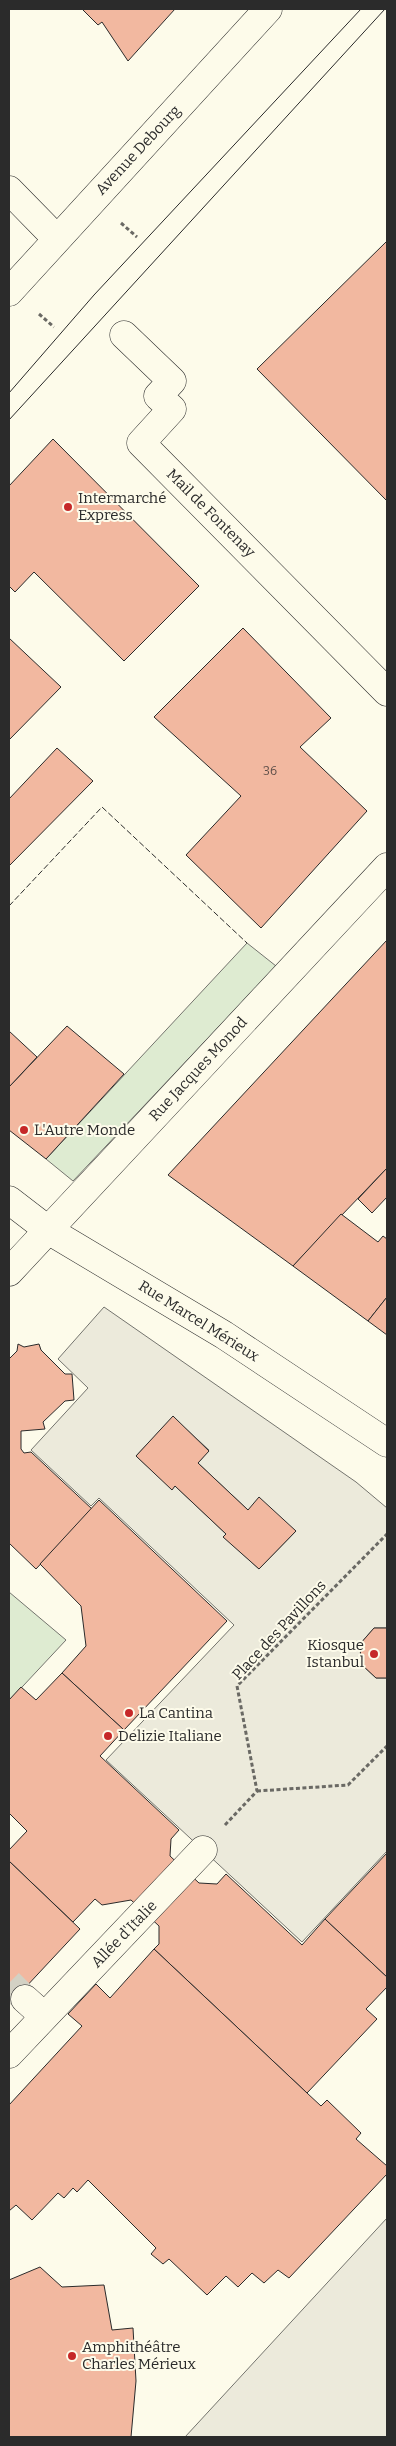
<svg xmlns="http://www.w3.org/2000/svg" width="396" height="2446" font-family="Bitter,serif">
  <style>
    .green { fill: #deebd1; stroke: #74746e }
    .parking { fill: #eceadb; stroke: #74746e; fill-rule: evenodd }
    .building { fill: #f2b8a0; stroke: #2b2b2b }
    .lines { fill: none; stroke-linecap: round; stroke-linejoin: round }
    .minor-tunnel { stroke: #d3d1c4; stroke-width: 28; stroke-dasharray: 28 14; stroke-linecap: butt }
    .minor-casing { stroke: #2b2b2b; stroke-width: 29 }
    .path { stroke: #6a6964; stroke-width: 3; stroke-dasharray: 4 2.5; stroke-linecap: butt }
    .minor { stroke: #fdfbea; stroke-width: 28 }
    .tram { stroke: #2b2b2b; stroke-width: 1 }
    .fence { stroke: #2b2b2b; stroke-width: 1; stroke-dasharray: 6 2.5; stroke-linecap: butt }
    .poi-dot { fill: #c62828; stroke: #fdfbea; stroke-width: 2 }
    .labels { text-anchor: middle; stroke-width: 4; stroke-linejoin: round; paint-order: stroke }
    .number-label { font-size: 12px; fill: #5d4e48 }
    .street-label { font-size: 15px; fill: #2b2b2b; stroke: #fdfbea }
    .poi-label { font-size: 15px; fill: #2b2b2b; stroke: #fdfbea; text-anchor: start }
  </style>
  <rect width="100%" height="100%" fill="#fdfbea"/>
  <g class="green">
    <path d="M247,943L276,966L73,1181L46,1159Z"/>
    <path d="M9,1592L66,1640L9,1701Z"/>
  </g>
  <g class="parking">
    <path d="M104,1307L356,1482L387,1508V1628H374L360,1644L361,1664L376,1678H387V1851L302,1942L106,1760L234,1625L99,1498L91,1506L31,1450L88,1388L58,1359ZM173,1417L209,1450L198,1463L248,1510L296,1531L259,1569L224,1537L226,1534L175,1486L172,1489L136,1456Z"/>
    <path d="M387,2218V2437H185Z"/>
  </g>
  <g class="building">
    <path d="M82,9H175L128,61L102,22L98,25Z"/>
    <path d="M387,241V501L257,369Z"/>
    <path d="M53,439L199,586L124,661L34,572L15,592L9,586V486Z"/>
    <path d="M243,628L331,718L300,747L367,811L261,928L186,855L241,796L154,717Z"/>
    <path d="M9,638L61,687L9,740Z"/>
    <path d="M57,748L93,781L9,866V799Z"/>
    <path d="M387,940V1168L293,1266L168,1175Z"/>
    <path d="M67,1026L124,1074L46,1159L9,1130V1087Z"/>
    <path d="M9,1031L37,1057L9,1087Z"/>
    <path d="M387,1168V1197L372,1213L358,1199Z"/>
    <path d="M341,1214L378,1242L383,1236L387,1239V1297L368,1321L293,1266Z"/>
    <path d="M387,1297V1335L368,1321Z"/>
    <path d="M18,1344L24,1347L39,1344L41,1350L65,1374H72L74,1400L65,1401L43,1422L45,1429L21,1431V1449L24,1453L31,1452L92,1509L36,1569L9,1543V1359L17,1351Z"/>
    <path d="M173,1416L209,1451L198,1463L248,1510L259,1497L296,1531L259,1569L223,1537L226,1534L175,1486L172,1490L136,1456Z"/>
    <path d="M99,1500L227,1621L124,1730L62,1673L86,1646L81,1606L40,1564Z"/>
    <path d="M374,1628H387V1678H376L361,1664L360,1644Z"/>
    <path d="M62,1673L124,1730L100,1756L179,1830L171,1839L170,1856L199,1883L217,1884L226,1874L302,1945L325,1919L387,1977V1987L366,2009L377,2019L307,2093L154,1949L159,1944V1926L131,1900L102,1905L95,1899L73,1922L9,1861V1850L27,1831L9,1813V1700L21,1687L36,1700Z"/>
    <path d="M387,1853V1977L325,1919Z"/>
    <path d="M9,1861L80,1929L9,2005Z"/>
    <path d="M154,1949L307,2093L321,2106L327,2100L361,2133L356,2139L387,2166V2174L289,2278L278,2270L264,2283L252,2273L238,2287L226,2276L207,2295L169,2259L163,2264L151,2254L156,2248L88,2180L77,2192L73,2188L64,2198L58,2193L32,2220L16,2205L9,2211V2105L82,2026L68,2014L96,1984L110,1998Z"/>
    <path d="M40,2267L62,2287L104,2285L112,2330L133,2328L136,2381L131,2437H9V2280Z"/>
  </g>
  <g class="lines">
    <path class="minor-tunnel" d="M9,1983L25,1999"/>
    <defs>
      <g id="minor">
        <path d="M9,190L56,238"/>
        <path d="M9,292L268,9"/>
        <path d="M124,335L172,381L158,396L172,409L141,443L387,692"/>
        <path d="M9,1200L48,1230L224,1335L387,1443"/>
        <path d="M9,1272L387,867"/>
        <path d="M25,1999L44,2016"/>
        <path d="M9,2054L203,1850"/>
      </g>
    </defs>
    <use href="#minor" class="minor-casing"/>
    <g class="path">
      <path d="M121,223L137,237"/>
      <path d="M39,314L54,327"/>
      <path d="M257,1791L348,1785L387,1746"/>
      <path d="M225,1825L257,1791L237,1686L387,1534"/>
    </g>
    <use href="#minor" class="minor"/>
    <g class="tram">
      <path d="M9,393L94,295L361,9"/>
      <path d="M9,420L385,9"/>
    </g>
    <path class="fence" d="M9,906L102,807L247,943"/>
  </g>
  <g class="poi-dot">
    <circle cx="68" cy="507" r="5"/>
    <circle cx="24" cy="1130" r="5"/>
    <circle cx="374" cy="1654" r="5"/>
    <circle cx="129" cy="1713" r="5"/>
    <circle cx="108" cy="1736" r="5"/>
    <circle cx="72" cy="2356" r="5"/>
  </g>
  <g class="labels">
    <g class="number-label">
      <text x="270" y="775">36</text>
    </g>
    <g class="street-label">
      <text transform="translate(138 150) rotate(-47)" y="5">Avenue Debourg</text>
      <text transform="translate(211 513) rotate(45)" y="5">Mail de Fontenay</text>
      <text transform="translate(198 1069) rotate(-47)" y="5">Rue Jacques Monod</text>
      <text transform="translate(199 1321) rotate(32)" y="5">Rue Marcel Mérieux</text>
      <text transform="translate(279 1630) rotate(-47)" y="5">Place des Pavillons</text>
      <text transform="translate(124 1934) rotate(-46)" y="5">Allée d'Italie</text>
    </g>
    <g class="poi-label">
      <text x="78" y="503">Intermarché<tspan x="78" dy="17">Express</tspan></text>
      <text x="34" y="1135">L'Autre Monde</text>
      <text x="364" y="1650" text-anchor="end">Kiosque<tspan x="364" dy="17">Istanbul</tspan></text>
      <text x="139" y="1718">La Cantina</text>
      <text x="118" y="1741">Delizie Italiane</text>
      <text x="82" y="2352">Amphithéâtre<tspan x="82" dy="17">Charles Mérieux</tspan></text>
    </g>
  </g>
  <rect width="396" height="2446" fill="none" stroke="#2b2b2b" stroke-width="20"/>
</svg>
